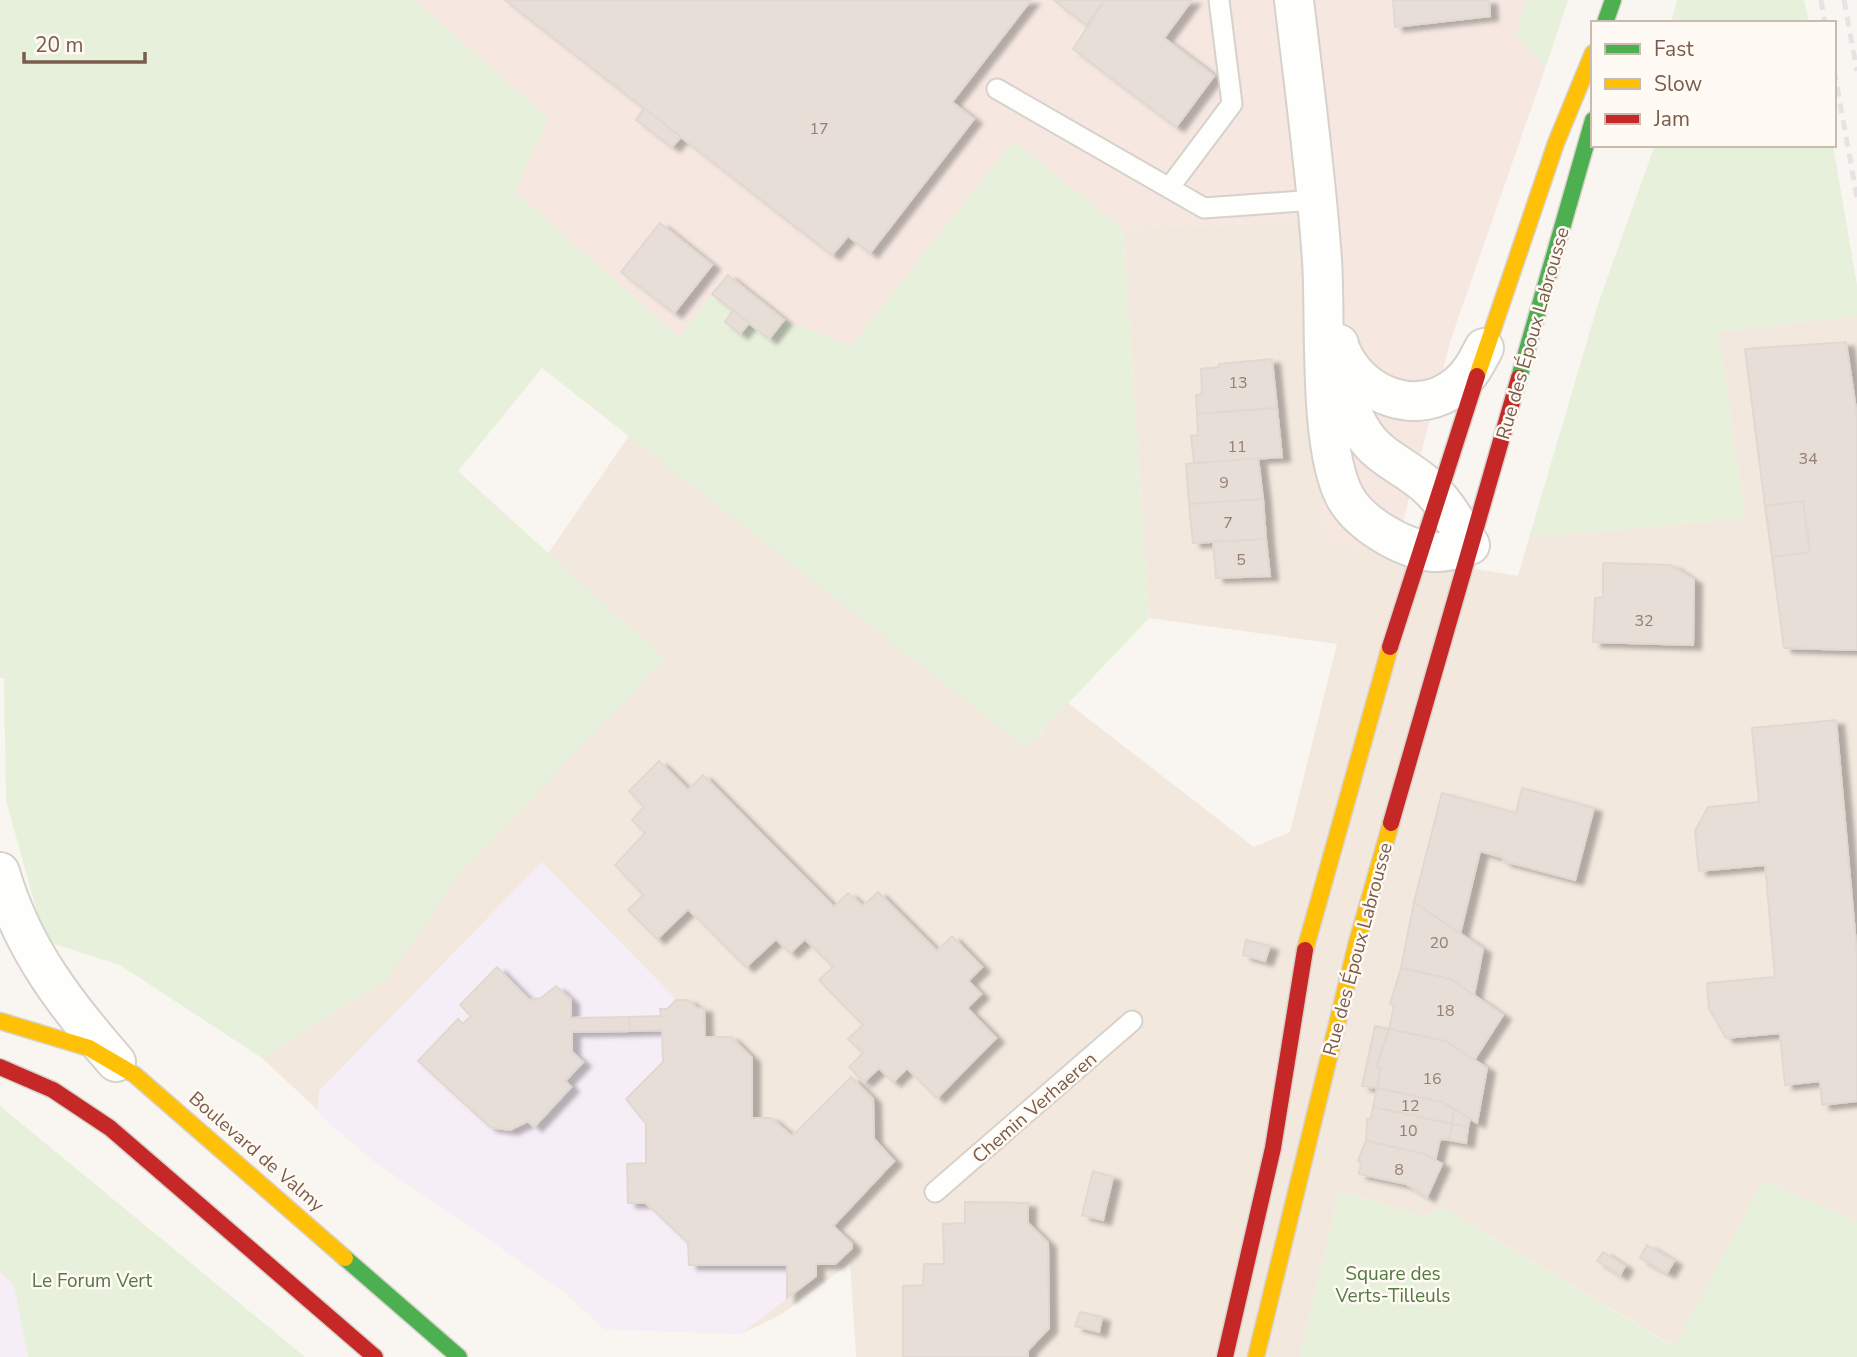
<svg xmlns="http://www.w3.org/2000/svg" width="1857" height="1357" font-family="'Nunito Sans',sans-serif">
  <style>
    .residential { fill: #f2e8de }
    .commercial { fill: #f6e8e1 }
    .education { fill: #f6eef6 }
    .green { fill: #e7f0db }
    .building { fill: #e6ded7; stroke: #e2d8d2; stroke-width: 2; filter: url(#shadow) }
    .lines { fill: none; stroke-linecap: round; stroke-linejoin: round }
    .lane-casing { stroke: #d7d1cb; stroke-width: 23 }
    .street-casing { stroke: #d7d1cb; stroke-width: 42 }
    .fast-casing { stroke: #d9d2cb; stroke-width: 19 }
    .slow-casing { stroke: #d9d2cb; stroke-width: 19 }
    .jam-casing { stroke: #d9d2cb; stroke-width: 19 }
    .lane { stroke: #fefefd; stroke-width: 19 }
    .street { stroke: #fefefd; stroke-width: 38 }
    .fast { stroke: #4caf50; stroke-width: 16 }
    .slow { stroke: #ffc107; stroke-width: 16 }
    .jam { stroke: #c62828; stroke-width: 16 }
    .rail { stroke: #e6e3e7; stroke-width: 5; stroke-dasharray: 10 7; stroke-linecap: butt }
    .labels { text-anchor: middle; stroke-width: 5; stroke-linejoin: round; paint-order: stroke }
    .number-label { font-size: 16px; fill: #977e72 }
    .street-label { font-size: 19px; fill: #7a5c4d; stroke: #fffaf3 }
    .park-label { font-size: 19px; fill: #537a41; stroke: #fffaf3 }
  </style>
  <defs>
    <filter id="shadow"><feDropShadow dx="8" dy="4.5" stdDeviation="2" flood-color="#0004"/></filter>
  </defs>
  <rect width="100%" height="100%" fill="#f9f5f0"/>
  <path class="residential" d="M1299,221L1325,544L1518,576L1529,538L1745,518L1718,332L1857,316V1221L1763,1181L1675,1347L1444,1208L1421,1216L1340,1190L1300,1357H856L850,1263L782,1314L741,1334L604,1329L561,1289L367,1156L262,1058L385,981L543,561L637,424L1038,736L1068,703L1254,847L1290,832L1337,644L1149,618L1123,229Z"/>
  <path class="commercial" d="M415,0H1526L1516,36L1546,66L1451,339L1394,556L1325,545L1298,221L1123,229L1013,141L851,346L784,320L769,339L679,337L513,190L548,119Z"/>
  <g class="education">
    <path d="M542,862L676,999L688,1000L697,1008H704L705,1037H731L752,1058V1118H771L792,1136L851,1077L873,1099L874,1138L894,1161L833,1225L852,1244V1248L835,1264H816V1276L741,1334L604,1329L561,1289L367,1156L318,1113L319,1091Z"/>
    <path d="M0,1272L14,1285L28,1357H0Z"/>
  </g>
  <g class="green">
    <path d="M0,0H415L549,119L514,191L679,337L712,294L768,339L784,320L851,346L1013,141L1123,229L1149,618L1026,748L542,368L458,471L665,659L464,869L385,981L262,1058L120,965L45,941L6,800L4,678H0Z"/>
    <path d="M1526,0H1568L1546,66L1516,36Z"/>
    <path d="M1677,0H1804L1809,23H1671Z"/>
    <path d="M1655,145H1833L1857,285V316L1718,332L1745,518L1529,538L1598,304Z"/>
    <path d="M0,1106L305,1357H28L14,1285L0,1272Z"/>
    <path d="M1763,1181L1857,1221V1357H1300L1340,1190L1421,1216L1444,1208L1674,1347Z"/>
  </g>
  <g class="building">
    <path d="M505,0H1031L952,102L974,119L870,253L848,236L832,255Z"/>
    <path d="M1054,0H1105L1086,25Z"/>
    <path d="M1105,0H1192L1164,38L1214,76L1176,127L1073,49Z"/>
    <path d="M1393,0H1489L1490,16L1395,27Z"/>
    <path d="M644,108L681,137L672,147L636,120Z"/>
    <path d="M660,223L712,265L674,313L621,272Z"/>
    <path d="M728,275L784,320L769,339L712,294Z"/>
    <path d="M733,310L749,323L740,334L725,322Z"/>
    <path d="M1846,342L1857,416V650L1784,648L1772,557L1810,552L1803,501L1765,506L1745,349Z"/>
    <path d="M1272,359L1277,408L1197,414L1196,395L1202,394L1201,369L1219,367V364Z"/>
    <path d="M1277,408L1282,457L1194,463L1191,436L1198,435L1197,414Z"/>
    <path d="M1258,458L1263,499L1189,504L1186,464Z"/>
    <path d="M1263,499L1266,539L1193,543L1189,504Z"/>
    <path d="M1803,501L1810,552L1772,557L1765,506Z"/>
    <path d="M1266,539L1270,576L1216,578L1213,542Z"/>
    <path d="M1603,563L1671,565L1694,580L1693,645L1593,642L1595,598L1603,597Z"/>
    <path d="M1836,720L1857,956V1101L1822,1105L1820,1081L1785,1085L1780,1033L1726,1038L1709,1009L1707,983L1775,977L1765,865L1699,871L1695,831L1708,807L1759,802L1752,728Z"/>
    <path d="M659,761L688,790L703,775L834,907L848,893L863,906L878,892L937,951L952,936L982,967L968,981L981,994L967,1008L996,1038L937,1098L907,1068L893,1082L879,1068L864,1082L849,1067L863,1053L848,1039L863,1025L819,980L833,967L805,939L790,953L776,939L746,967L688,909L657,939L628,910L643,895L615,865L645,833L632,820L644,807L629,791Z"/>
    <path d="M1522,788L1594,808L1575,880L1503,861L1504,858L1480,851L1460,934L1414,902L1442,793L1516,813Z"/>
    <path d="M1414,902L1483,949L1474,995L1450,979L1401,968Z"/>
    <path d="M1246,940L1270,946L1265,961L1243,955Z"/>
    <path d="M497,967L529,1000L541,998L556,986L571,1000V1018L629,1017L630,1031L572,1032V1052L583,1062L565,1081L571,1087L534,1127L528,1121L510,1130L490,1127L418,1061L458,1019L463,1024L471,1016L460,1005Z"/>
    <path d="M1401,968L1450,979L1503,1015L1474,1060L1445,1041L1389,1029L1394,1006L1390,1004Z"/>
    <path d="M676,1000H688L697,1008H704L705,1037H731L752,1058V1118H771L792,1136L851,1077L873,1099L874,1139L894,1161L833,1226L852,1244V1248L835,1264H816V1276L787,1298V1265H689L688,1243L646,1203H628L627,1164L646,1163V1124L626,1099L663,1062L662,1030L630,1031L629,1017L661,1016L660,1009H667Z"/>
    <path d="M1375,1026L1389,1029L1377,1067L1381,1068L1377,1088L1362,1086Z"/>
    <path d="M1389,1029L1445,1041L1487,1068L1477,1123L1442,1102L1377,1088L1381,1068L1377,1067Z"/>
    <path d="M1377,1088L1442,1102L1454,1109L1452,1124L1373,1107Z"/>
    <path d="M1373,1107L1452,1124L1449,1140L1440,1139L1435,1161L1425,1154L1366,1141L1367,1119L1371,1118Z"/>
    <path d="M1454,1109L1470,1119L1468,1127L1452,1124Z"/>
    <path d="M1452,1124L1468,1127L1466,1143L1449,1140Z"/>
    <path d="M1366,1141L1425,1154L1442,1164L1427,1197L1406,1184L1359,1174L1361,1164L1358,1160Z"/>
    <path d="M1093,1171L1113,1177L1103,1220L1082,1215Z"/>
    <path d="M965,1202L1028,1203V1223L1048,1243L1049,1328L1028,1350V1357H903V1286L923,1285L924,1264H944L943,1224L965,1223Z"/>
    <path d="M1647,1245L1674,1261L1667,1273L1640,1258Z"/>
    <path d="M1603,1252L1625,1266L1620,1275L1597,1261Z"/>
    <path d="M1080,1312L1102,1317L1099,1332L1075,1326Z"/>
  </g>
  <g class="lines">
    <defs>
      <g id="lane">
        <path d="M997,89L1204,208L1316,200"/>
        <path d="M1169,188L1232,104L1219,0"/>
        <path d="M935,1192L1132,1021"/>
      </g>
      <g id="street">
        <path d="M1294,0C1304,86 1316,173 1322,260C1326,321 1318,446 1345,497C1360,524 1403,549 1433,552C1446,553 1458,548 1470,545C1457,524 1444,500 1425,484C1402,464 1376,457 1360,428C1345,403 1343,372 1339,344"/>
        <path d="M1341,351C1360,396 1419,419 1459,384C1471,374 1477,361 1484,348"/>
        <path d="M0,872C22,948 65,1004 116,1062"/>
      </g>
      <g id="fast">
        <path d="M1605,23L1613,0"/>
        <path d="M1519,378L1593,120"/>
        <path d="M345,1258L459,1357"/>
      </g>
      <g id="slow">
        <path d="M1477,376L1556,143L1593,53"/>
        <path d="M1305,950L1390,647"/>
        <path d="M0,1021L89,1048L135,1075L345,1258"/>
        <path d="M1256,1357L1357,942L1391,823"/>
      </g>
      <g id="jam">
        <path d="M1390,647L1477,376"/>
        <path d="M1391,823L1519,378"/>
        <path d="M0,1067L53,1090L110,1128L375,1357"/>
        <path d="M1225,1357L1273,1148L1305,950"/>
      </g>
    </defs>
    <use href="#lane" class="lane-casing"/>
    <use href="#street" class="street-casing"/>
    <use href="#fast" class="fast-casing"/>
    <use href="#slow" class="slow-casing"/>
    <use href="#jam" class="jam-casing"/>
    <use href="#lane" class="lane"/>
    <use href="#street" class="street"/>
    <use href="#fast" class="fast"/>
    <use href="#slow" class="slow"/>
    <use href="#jam" class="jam"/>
    <g class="rail">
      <path d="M1821,0L1825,23"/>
      <path d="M1844,0L1857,71"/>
      <path d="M1834,70L1857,198"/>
    </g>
  </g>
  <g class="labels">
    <g class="number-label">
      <text x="819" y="134">17</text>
      <text x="1238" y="388">13</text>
      <text x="1237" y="452">11</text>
      <text x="1808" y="464">34</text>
      <text x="1224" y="488">9</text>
      <text x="1228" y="528">7</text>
      <text x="1241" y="565">5</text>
      <text x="1644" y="626">32</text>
      <text x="1439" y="948">20</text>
      <text x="1445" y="1016">18</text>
      <text x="1432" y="1084">16</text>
      <text x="1410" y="1111">12</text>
      <text x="1408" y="1136">10</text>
      <text x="1399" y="1175">8</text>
    </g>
    <g class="street-label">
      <text transform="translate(1532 333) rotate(-74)" y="7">Rue des Époux Labrousse</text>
      <text transform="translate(1357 949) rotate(-75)" y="7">Rue des Époux Labrousse</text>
      <text transform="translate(1034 1107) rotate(-41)" y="7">Chemin Verhaeren</text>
      <text transform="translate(257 1151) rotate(41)" y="7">Boulevard de Valmy</text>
    </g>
    <g class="park-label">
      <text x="1393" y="1280">Square des<tspan x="1393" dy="22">Verts-Tilleuls</tspan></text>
      <text x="92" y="1287">Le Forum Vert</text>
    </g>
  </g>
  <rect x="1591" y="21" width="245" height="126" fill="#fffaf3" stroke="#cabbb1" stroke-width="2"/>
  <rect x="1605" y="44" width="35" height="10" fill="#4caf50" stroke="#cabbb1" stroke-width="2"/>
  <text x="1654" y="56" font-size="21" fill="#7a5c4d">Fast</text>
  <rect x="1605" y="79" width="35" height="10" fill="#ffc107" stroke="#cabbb1" stroke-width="2"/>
  <text x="1654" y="91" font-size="21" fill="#7a5c4d">Slow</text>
  <rect x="1605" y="114" width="35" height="10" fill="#c62828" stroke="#cabbb1" stroke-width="2"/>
  <text x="1654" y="126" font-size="21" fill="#7a5c4d">Jam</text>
  <path d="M24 52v10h121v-10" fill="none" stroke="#7a5c4d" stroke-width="3.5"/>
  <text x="35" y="52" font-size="21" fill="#7a5c4d" stroke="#fffaf3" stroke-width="5" paint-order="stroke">20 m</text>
</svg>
